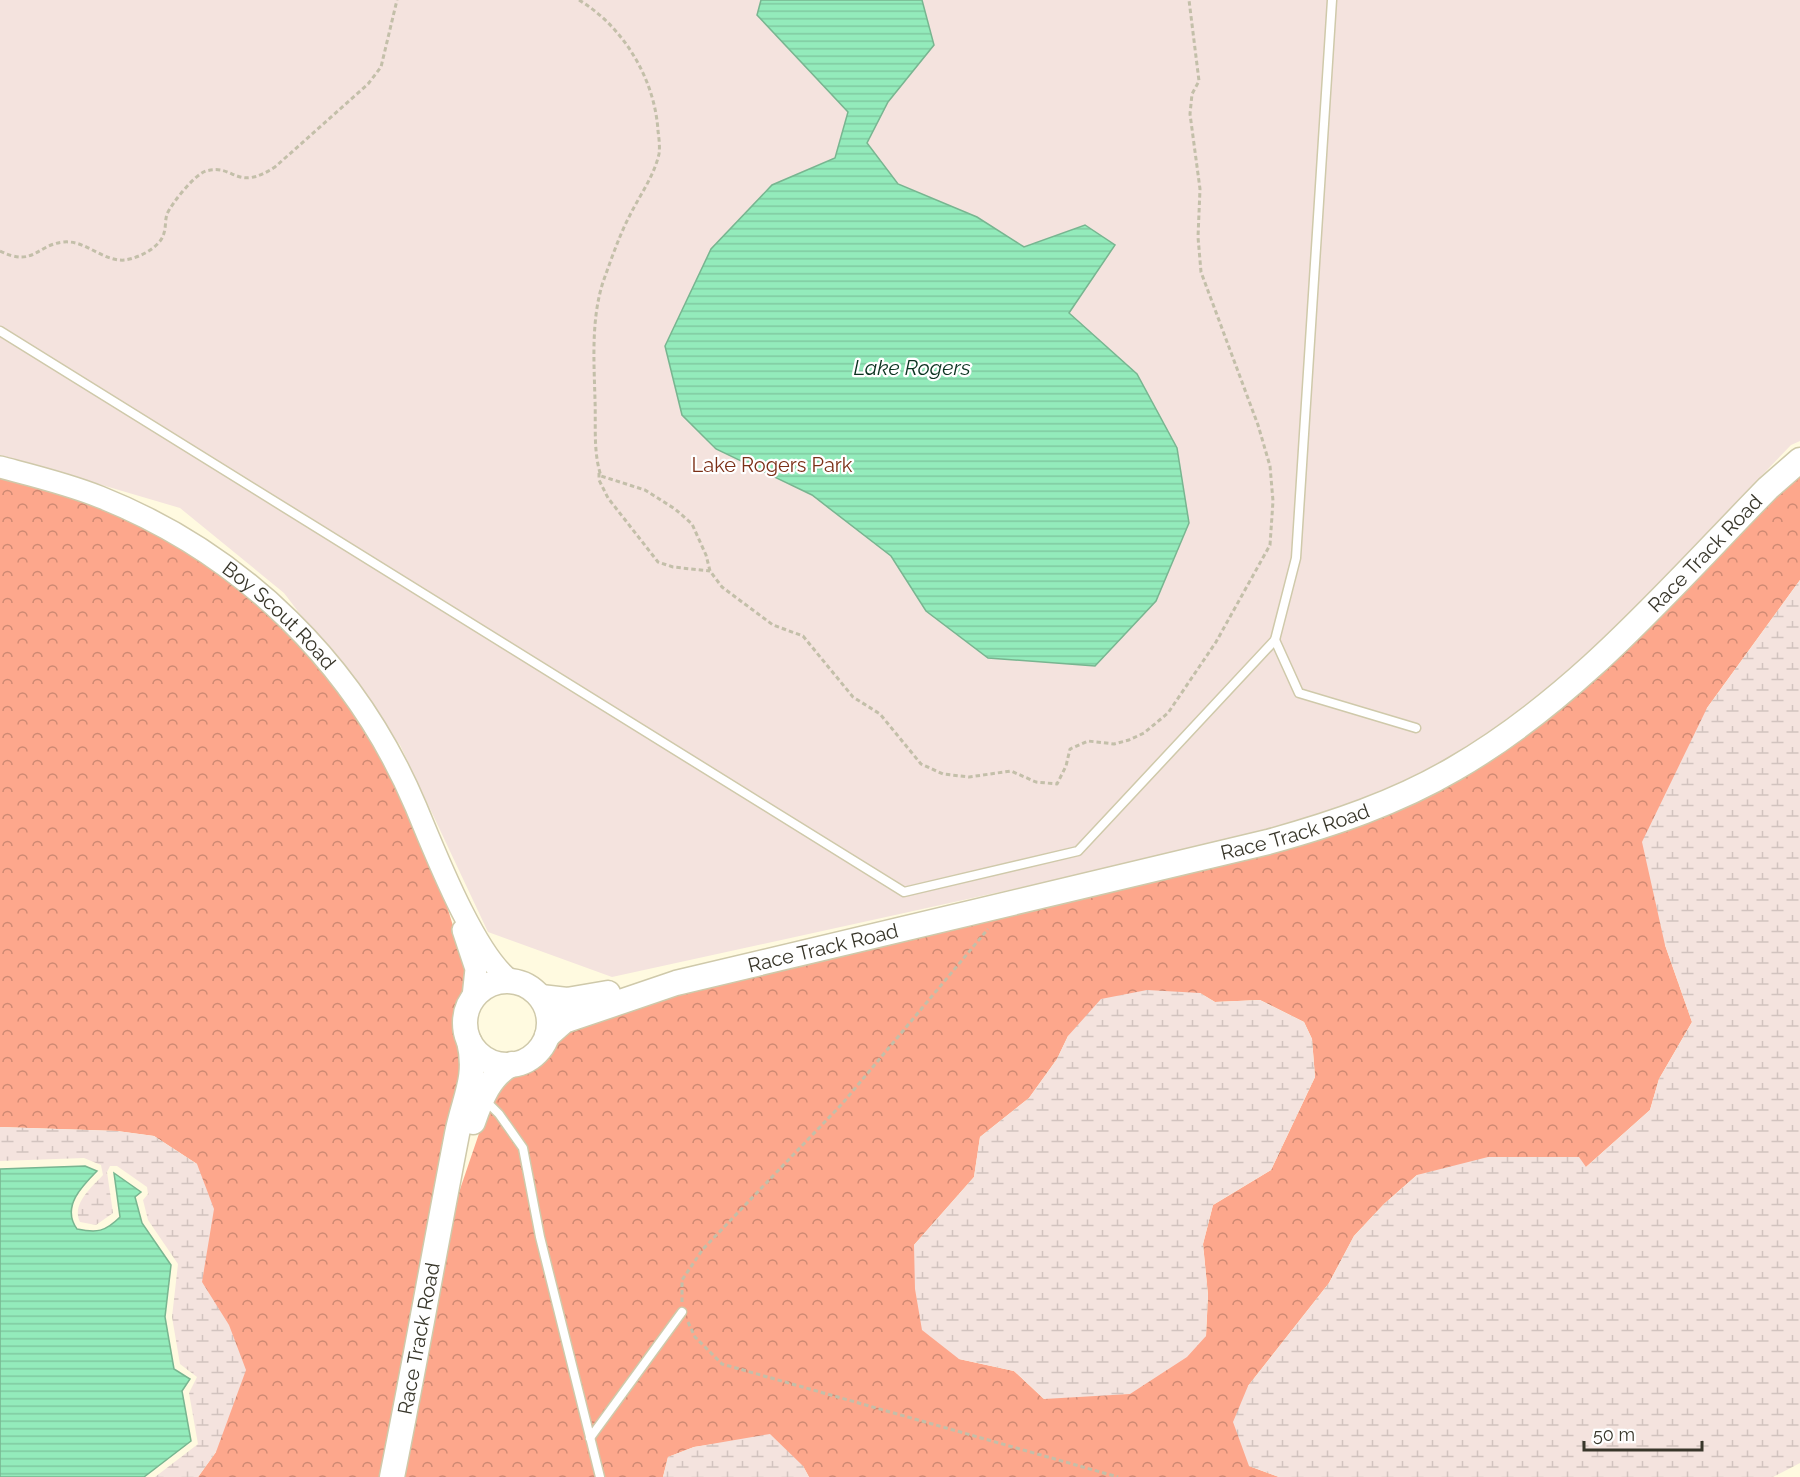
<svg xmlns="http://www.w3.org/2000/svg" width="1800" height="1477" font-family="Raleway,sans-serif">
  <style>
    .forest { fill: url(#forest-crowns); fill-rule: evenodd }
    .wetland { fill: url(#wetland-marsh) }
    .green { fill: #f4e3de }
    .water { fill: url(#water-rules); stroke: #78b590; stroke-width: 1.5 }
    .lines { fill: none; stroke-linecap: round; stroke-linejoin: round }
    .service-casing { stroke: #cfc9aa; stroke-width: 11 }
    .tertiary-casing { stroke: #cfc9aa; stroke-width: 24 }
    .secondary-casing { stroke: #cfc9aa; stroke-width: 27 }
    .path { stroke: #c3bfa9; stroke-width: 3; stroke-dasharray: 4.5 3; stroke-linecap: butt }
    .service { stroke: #fff; stroke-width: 8 }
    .tertiary { stroke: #fff; stroke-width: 21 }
    .secondary { stroke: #fff; stroke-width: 24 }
    .labels { text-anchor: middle; stroke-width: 4.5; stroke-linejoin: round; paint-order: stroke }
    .park-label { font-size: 20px; fill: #7b3017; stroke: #fff }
    .street-label { font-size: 20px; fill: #38362a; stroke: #fff }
    .water-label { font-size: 21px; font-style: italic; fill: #0a321f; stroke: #fff }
  </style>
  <defs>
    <pattern id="forest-crowns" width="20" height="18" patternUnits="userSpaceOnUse" patternTransform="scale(1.5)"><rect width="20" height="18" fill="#fda78c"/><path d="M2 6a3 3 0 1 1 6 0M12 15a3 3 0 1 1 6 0" fill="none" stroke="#ce8973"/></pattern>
    <pattern id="wetland-marsh" width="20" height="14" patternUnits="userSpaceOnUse" patternTransform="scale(1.5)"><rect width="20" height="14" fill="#f4e3de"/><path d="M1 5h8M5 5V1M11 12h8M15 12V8" fill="none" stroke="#d2c3bf"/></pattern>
    <pattern id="water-rules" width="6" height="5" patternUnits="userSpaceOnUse" patternTransform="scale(1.5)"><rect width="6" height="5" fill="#93ebbb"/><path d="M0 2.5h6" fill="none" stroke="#80caa1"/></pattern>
  </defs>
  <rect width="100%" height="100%" fill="#fffae0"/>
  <g class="forest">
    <path d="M1800,472V580L1707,708L1665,945L1692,1022L1659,1079L1650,1110L1586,1167L1417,1175L1384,1204L1354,1236L1329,1283L1248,1386L1249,1466L1279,1477H809L803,1466L722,1443L694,1447L668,1457L663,1477H400L455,1204L486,1113L497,1088L516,1073L538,1063L563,1033L678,992L1389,812ZM1200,993L1215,1002L1260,1000L1304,1022L1312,1039L1315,1077L1271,1170L1213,1205L1203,1244L1208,1295L1206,1336L1044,1399L1014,1371L959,1359L914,1245L974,1177L980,1137L1029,1098L1057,1059L1068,1036Z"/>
    <path d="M0,477L71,496L170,539L252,596L323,667L387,765L441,887L467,971L466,993L457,1018L465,1060L383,1477H198L216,1452L202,1282L197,1164L154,1136L117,1131L0,1127Z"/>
  </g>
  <g class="wetland">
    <path d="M1800,580V1463L1773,1477H1279L1249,1466L1233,1422L1248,1386L1329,1283L1354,1236L1384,1204L1417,1175L1488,1157H1579L1586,1167L1650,1110L1659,1079L1692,1022L1665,945L1642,842L1707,708Z"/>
    <path d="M1147,990L1200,993L1215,1002L1260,1000L1304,1022L1312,1039L1315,1077L1271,1170L1213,1205L1203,1244L1208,1295L1206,1336L1187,1357L1130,1394L1044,1399L1014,1371L959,1359L922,1330L915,1289L914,1245L974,1177L980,1137L1029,1098L1057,1059L1068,1036L1101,999Z"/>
    <path d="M0,1127L117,1131L154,1136L197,1164L214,1209L202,1282L229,1325L246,1370L216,1452L198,1477H155L198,1444L189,1393L197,1377L180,1364L172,1317L178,1264L148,1220L143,1200L148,1194L147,1187L117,1166H110L107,1172L113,1213L96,1225L80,1222C71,1204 92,1187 103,1175L101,1165L84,1158L0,1161Z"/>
    <path d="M770,1434L803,1466L809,1477H663L668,1457L694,1447Z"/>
  </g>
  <path class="green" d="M0,0H1800V441L1791,445L1580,666L1458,758L1320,822L612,977L488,932L400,745L284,593L180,508L0,455Z"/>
  <g class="water">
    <path d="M761,0H922L934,45L888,102L867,143L898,184L977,217L1024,247L1085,225L1115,245L1069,313L1137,374L1177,448L1189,523L1156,601L1095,666L988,658L926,611L891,556L812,495L716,449L682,415L665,346L711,249L772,185L835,158L848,112L757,15Z"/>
    <path d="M85,1166L97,1171C82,1186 61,1207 77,1229C97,1233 105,1232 120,1217L114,1173L141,1192L135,1197L142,1223L171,1265L165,1317L174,1369L190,1379L182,1391L191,1441L144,1477H0V1169Z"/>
  </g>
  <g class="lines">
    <defs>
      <g id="service">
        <path d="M0,331L904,892L1078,851L1275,640L1296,558L1332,0"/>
        <path d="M1275,640L1299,693L1416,728"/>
        <path d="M484,1099L499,1114L523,1148L540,1237L600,1477"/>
        <path d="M590,1438L682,1312"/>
      </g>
      <g id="tertiary">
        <path id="s1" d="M0,467C34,476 68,484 100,497C243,554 356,665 416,807C434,850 475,956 511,981"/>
        <path d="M463,930L476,969L473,997"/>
      </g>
      <g id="secondary">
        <circle cx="507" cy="1023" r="42"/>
        <path d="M541,997L567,1000L608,993"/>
        <path id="s2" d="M547,1036L564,1021L676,983L1268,842C1333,824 1396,803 1454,769C1577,698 1669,589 1768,488L1800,460"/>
        <path d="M473,1122C481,1099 490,1075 512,1064"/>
        <path id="s3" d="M392,1477C415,1363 435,1248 457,1134C464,1098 478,1078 469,1041"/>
      </g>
    </defs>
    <use href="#service" class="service-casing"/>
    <use href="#tertiary" class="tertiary-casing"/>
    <use href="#secondary" class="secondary-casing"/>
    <g class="path">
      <path d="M579,0C624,27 655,80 658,131C659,138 660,147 659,154C654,176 640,195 630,215C619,236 611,260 603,282C591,320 594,361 595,400C596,425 593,452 601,476L645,490L675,509L692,524L706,555L710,571L722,587L773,625L803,636L853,697L880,714L921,764L943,774L969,777L1011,771L1036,782L1057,784L1066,766L1070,749L1088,741L1114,744L1129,740L1144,733L1168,713L1216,642L1270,545L1273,501L1270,466L1258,425L1201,272L1198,237L1200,189L1190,114L1192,94L1199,81L1189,0"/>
      <path d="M0,251C34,268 37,244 64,242C86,240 103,262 125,260C139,258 161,247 164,233C166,227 165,220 167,214C172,203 194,175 206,171C235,163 235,193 275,167L368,84L381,67L397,0"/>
      <path d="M599,473V480L608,498L658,562L673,567L710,571"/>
      <path d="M682,1302V1280L703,1249L842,1104L988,929"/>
      <path d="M688,1322L695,1337L722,1364L1118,1477"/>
    </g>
    <use href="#service" class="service"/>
    <use href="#tertiary" class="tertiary"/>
    <use href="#secondary" class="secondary"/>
  </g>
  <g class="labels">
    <g class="park-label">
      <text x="772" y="472">Lake Rogers Park</text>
    </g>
    <g class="street-label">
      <text dy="7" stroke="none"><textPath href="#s2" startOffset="1282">Race Track Road</textPath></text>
      <text dy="7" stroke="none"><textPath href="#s1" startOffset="321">Boy Scout Road</textPath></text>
      <text dy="7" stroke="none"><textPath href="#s2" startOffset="778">Race Track Road</textPath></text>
      <text dy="7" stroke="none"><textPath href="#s2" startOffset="292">Race Track Road</textPath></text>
      <text dy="7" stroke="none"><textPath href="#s3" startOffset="141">Race Track Road</textPath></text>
    </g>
    <g class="water-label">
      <text x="912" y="375">Lake Rogers</text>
    </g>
  </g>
  <path d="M1584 1441v9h118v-9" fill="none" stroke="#38362a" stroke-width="3"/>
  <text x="1593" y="1441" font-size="18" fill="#38362a" stroke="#ffffff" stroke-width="4.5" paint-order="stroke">50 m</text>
</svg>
